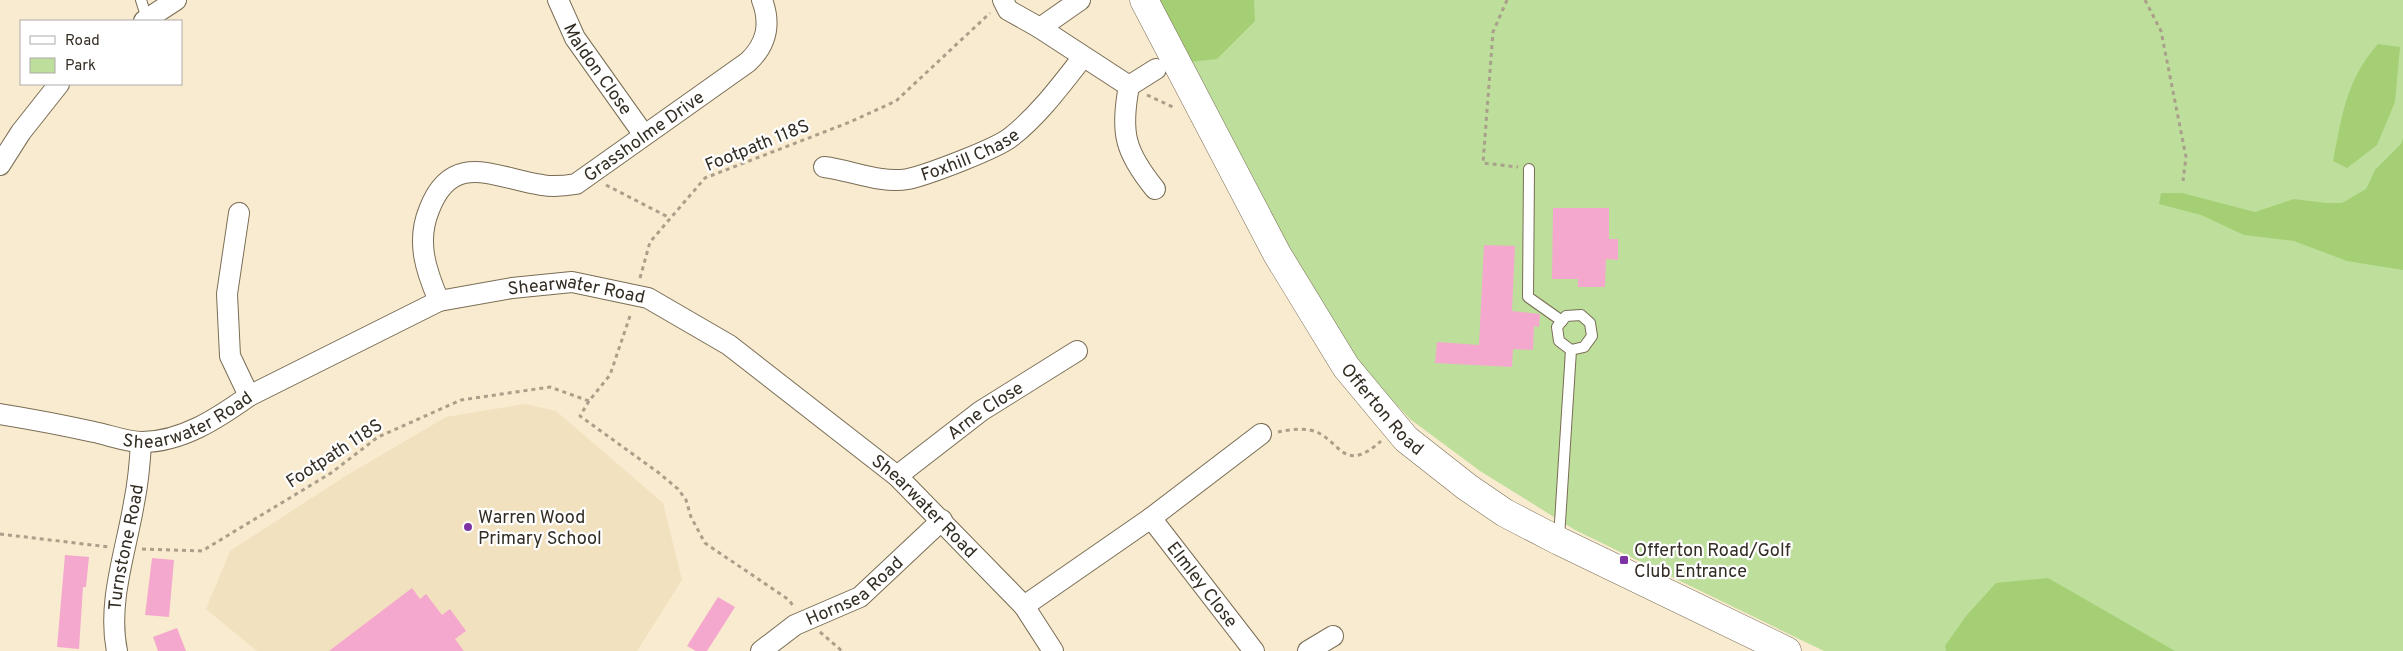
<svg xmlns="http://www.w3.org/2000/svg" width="2403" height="651" font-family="Overpass,sans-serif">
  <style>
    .built { fill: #f2e1be }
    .green { fill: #bddf9b }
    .forest { fill: #a4cf74 }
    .building { fill: #f5a8ce }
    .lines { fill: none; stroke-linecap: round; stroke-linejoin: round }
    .lane-casing { stroke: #796d55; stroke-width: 12 }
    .street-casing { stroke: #796d55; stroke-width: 22 }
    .primary-casing { stroke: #796d55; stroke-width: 29 }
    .path { stroke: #aa9f8a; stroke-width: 3; stroke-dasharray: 4 4; stroke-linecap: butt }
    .lane { stroke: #fff; stroke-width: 10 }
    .street { stroke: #fff; stroke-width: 20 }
    .primary { stroke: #fff; stroke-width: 28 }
    .poi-dot { fill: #7e33a5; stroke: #fff; stroke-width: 2 }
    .labels { text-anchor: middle; stroke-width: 4.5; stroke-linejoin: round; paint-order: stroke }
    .street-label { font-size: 18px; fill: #332d23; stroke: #fff }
    .poi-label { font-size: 18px; fill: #332d23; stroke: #fff; text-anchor: start }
  </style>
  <rect width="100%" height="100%" fill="#f9ebcf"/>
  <path class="built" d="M525,404L556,411L663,503L682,580L637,651H257L206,609L230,551L344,477L446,417Z"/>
  <path class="green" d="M1157,0H2403V651H1824L1575,530L1480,471L1410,419L1352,358L1234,151Z"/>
  <g class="forest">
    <path d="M1157,0H1254L1255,21L1217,59L1189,62Z"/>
    <path d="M2378,44L2400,47L2395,102L2377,145L2347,168L2333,161C2342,116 2346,80 2378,44Z"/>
    <path d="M2403,138V270L2347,261L2294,241L2244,235L2201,215L2159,204L2161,193H2182L2255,212L2294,199L2326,203H2342L2366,189L2375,170L2401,144Z"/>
    <path d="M2048,578L2175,651H1946L1945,646L1966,616L1996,583Z"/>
  </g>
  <g class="building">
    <path d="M1553,208H1609V239H1618V260L1606,259L1605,287H1578V279H1552Z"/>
    <path d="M1484,245L1515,246L1512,311L1540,314L1539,327L1534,326L1533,350L1513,349L1512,367L1435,363L1437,342L1479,345Z"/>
    <path d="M65,555L89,557L86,587H83L79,649L57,647Z"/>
    <path d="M152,558L174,560L169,617L145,615Z"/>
    <path d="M412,588L420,599L426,594L442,615L450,609L466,631L455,639L464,651H329Z"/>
    <path d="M718,597L735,607L707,651H696L687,646Z"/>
    <path d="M177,628L186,651H158L153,637Z"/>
  </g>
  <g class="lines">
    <defs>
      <g id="lane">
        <path d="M141,0L147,19"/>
        <path d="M1529,169L1528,297L1562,321"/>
        <path d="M1559,538L1571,350L1559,341L1557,327L1566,316L1581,315L1590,323L1592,336L1584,347L1571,350"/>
      </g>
      <g id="street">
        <path id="s1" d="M558,0L575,38L644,135"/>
        <path d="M1003,0L1008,10L1040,28L1080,0"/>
        <path d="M144,21L176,0"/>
        <path d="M1040,28L1129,86L1156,69"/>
        <path d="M1129,86C1120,133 1125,152 1155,189"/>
        <path d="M0,165L21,132L59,84"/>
        <path id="s2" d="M824,167C851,170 880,184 908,179C927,175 996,149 1011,137C1039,115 1061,85 1083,57"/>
        <path d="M239,213L227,294L230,356L249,396"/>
        <path id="s3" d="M439,301C426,271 416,242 429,210C452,149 495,178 542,185C553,187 564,186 576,184L748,62C767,44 771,24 762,0"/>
        <path id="s4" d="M0,414C31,419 63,425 94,432C109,435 127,442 142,442C182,442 218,418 249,396L439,301L512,288L572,282L648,298L729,345L897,476L1024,606L1053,651"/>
        <path id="s5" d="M897,476L981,411L1077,351"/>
        <path id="s6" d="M1151,518L1254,651"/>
        <path d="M1024,606L1151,518L1261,434"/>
        <path id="s7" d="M117,651C107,603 126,551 134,503C138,483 140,463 141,442"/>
        <path id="s8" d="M761,651L795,625L860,597L942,520"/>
        <path d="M1308,651L1333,636"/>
      </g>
      <g id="primary">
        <path id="s9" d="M1144,0L1277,254L1346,367L1406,439L1467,487L1505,513L1559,541L1787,651"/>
      </g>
    </defs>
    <use href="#lane" class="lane-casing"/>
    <use href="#street" class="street-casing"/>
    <use href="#primary" class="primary-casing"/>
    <g class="path">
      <path d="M1507,0L1493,32L1483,163L1518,167"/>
      <path d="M2145,0L2161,31L2186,157L2183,181"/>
      <path d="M1147,95L1175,108"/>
      <path d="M606,185L670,218"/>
      <path d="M640,278L650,242L705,178L850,122L896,101L990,13"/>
      <path d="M589,401L580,416L659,473L678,489L686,500L691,517L705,543L789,600L794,607"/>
      <path d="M1278,432C1288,430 1300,428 1310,430C1340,436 1341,477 1381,441"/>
      <path d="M0,534L109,547"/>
      <path d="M142,549L202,551L331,473L378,437L461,400L550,387L589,401L610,375L631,313"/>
      <path d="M820,632L842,651"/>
    </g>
    <use href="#lane" class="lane"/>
    <use href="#street" class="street"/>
    <use href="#primary" class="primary"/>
  </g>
  <g class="poi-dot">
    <circle cx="468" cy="527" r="5"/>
    <rect x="1619" y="555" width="10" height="10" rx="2.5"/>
  </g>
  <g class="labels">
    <g class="street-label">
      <text dy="6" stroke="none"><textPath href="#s1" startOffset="80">Maldon Close</textPath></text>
      <text dy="6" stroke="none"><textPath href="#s3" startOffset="344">Grassholme Drive</textPath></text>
      <text transform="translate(757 145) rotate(-22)" y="6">Footpath 118S</text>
      <text dy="6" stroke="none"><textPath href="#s2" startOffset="152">Foxhill Chase</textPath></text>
      <text dy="6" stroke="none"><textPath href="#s4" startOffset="615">Shearwater Road</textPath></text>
      <text dy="6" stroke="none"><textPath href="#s9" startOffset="475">Offerton Road</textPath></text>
      <text dy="6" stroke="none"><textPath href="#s5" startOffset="110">Arne Close</textPath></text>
      <text dy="6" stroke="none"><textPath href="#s4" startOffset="195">Shearwater Road</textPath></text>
      <text transform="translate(334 453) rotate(-33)" y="6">Footpath 118S</text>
      <text dy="6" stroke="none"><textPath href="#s4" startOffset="1035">Shearwater Road</textPath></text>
      <text dy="6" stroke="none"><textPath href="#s7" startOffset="105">Turnstone Road</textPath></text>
      <text dy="6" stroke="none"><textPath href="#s6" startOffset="84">Elmley Close</textPath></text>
      <text dy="6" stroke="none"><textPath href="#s8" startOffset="112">Hornsea Road</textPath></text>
    </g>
    <g class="poi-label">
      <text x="478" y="523">Warren Wood<tspan x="478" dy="21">Primary School</tspan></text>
      <text x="1634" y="556">Offerton Road/Golf<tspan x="1634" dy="21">Club Entrance</tspan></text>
    </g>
  </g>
  <rect x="20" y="20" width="162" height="65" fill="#ffffff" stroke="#adaba7"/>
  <rect x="30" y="36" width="25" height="8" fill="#ffffff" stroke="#adaba7"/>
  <text x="65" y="45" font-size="15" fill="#332d23">Road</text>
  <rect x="30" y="58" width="25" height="15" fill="#bddf9b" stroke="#adaba7"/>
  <text x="65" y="70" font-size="15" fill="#332d23">Park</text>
</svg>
